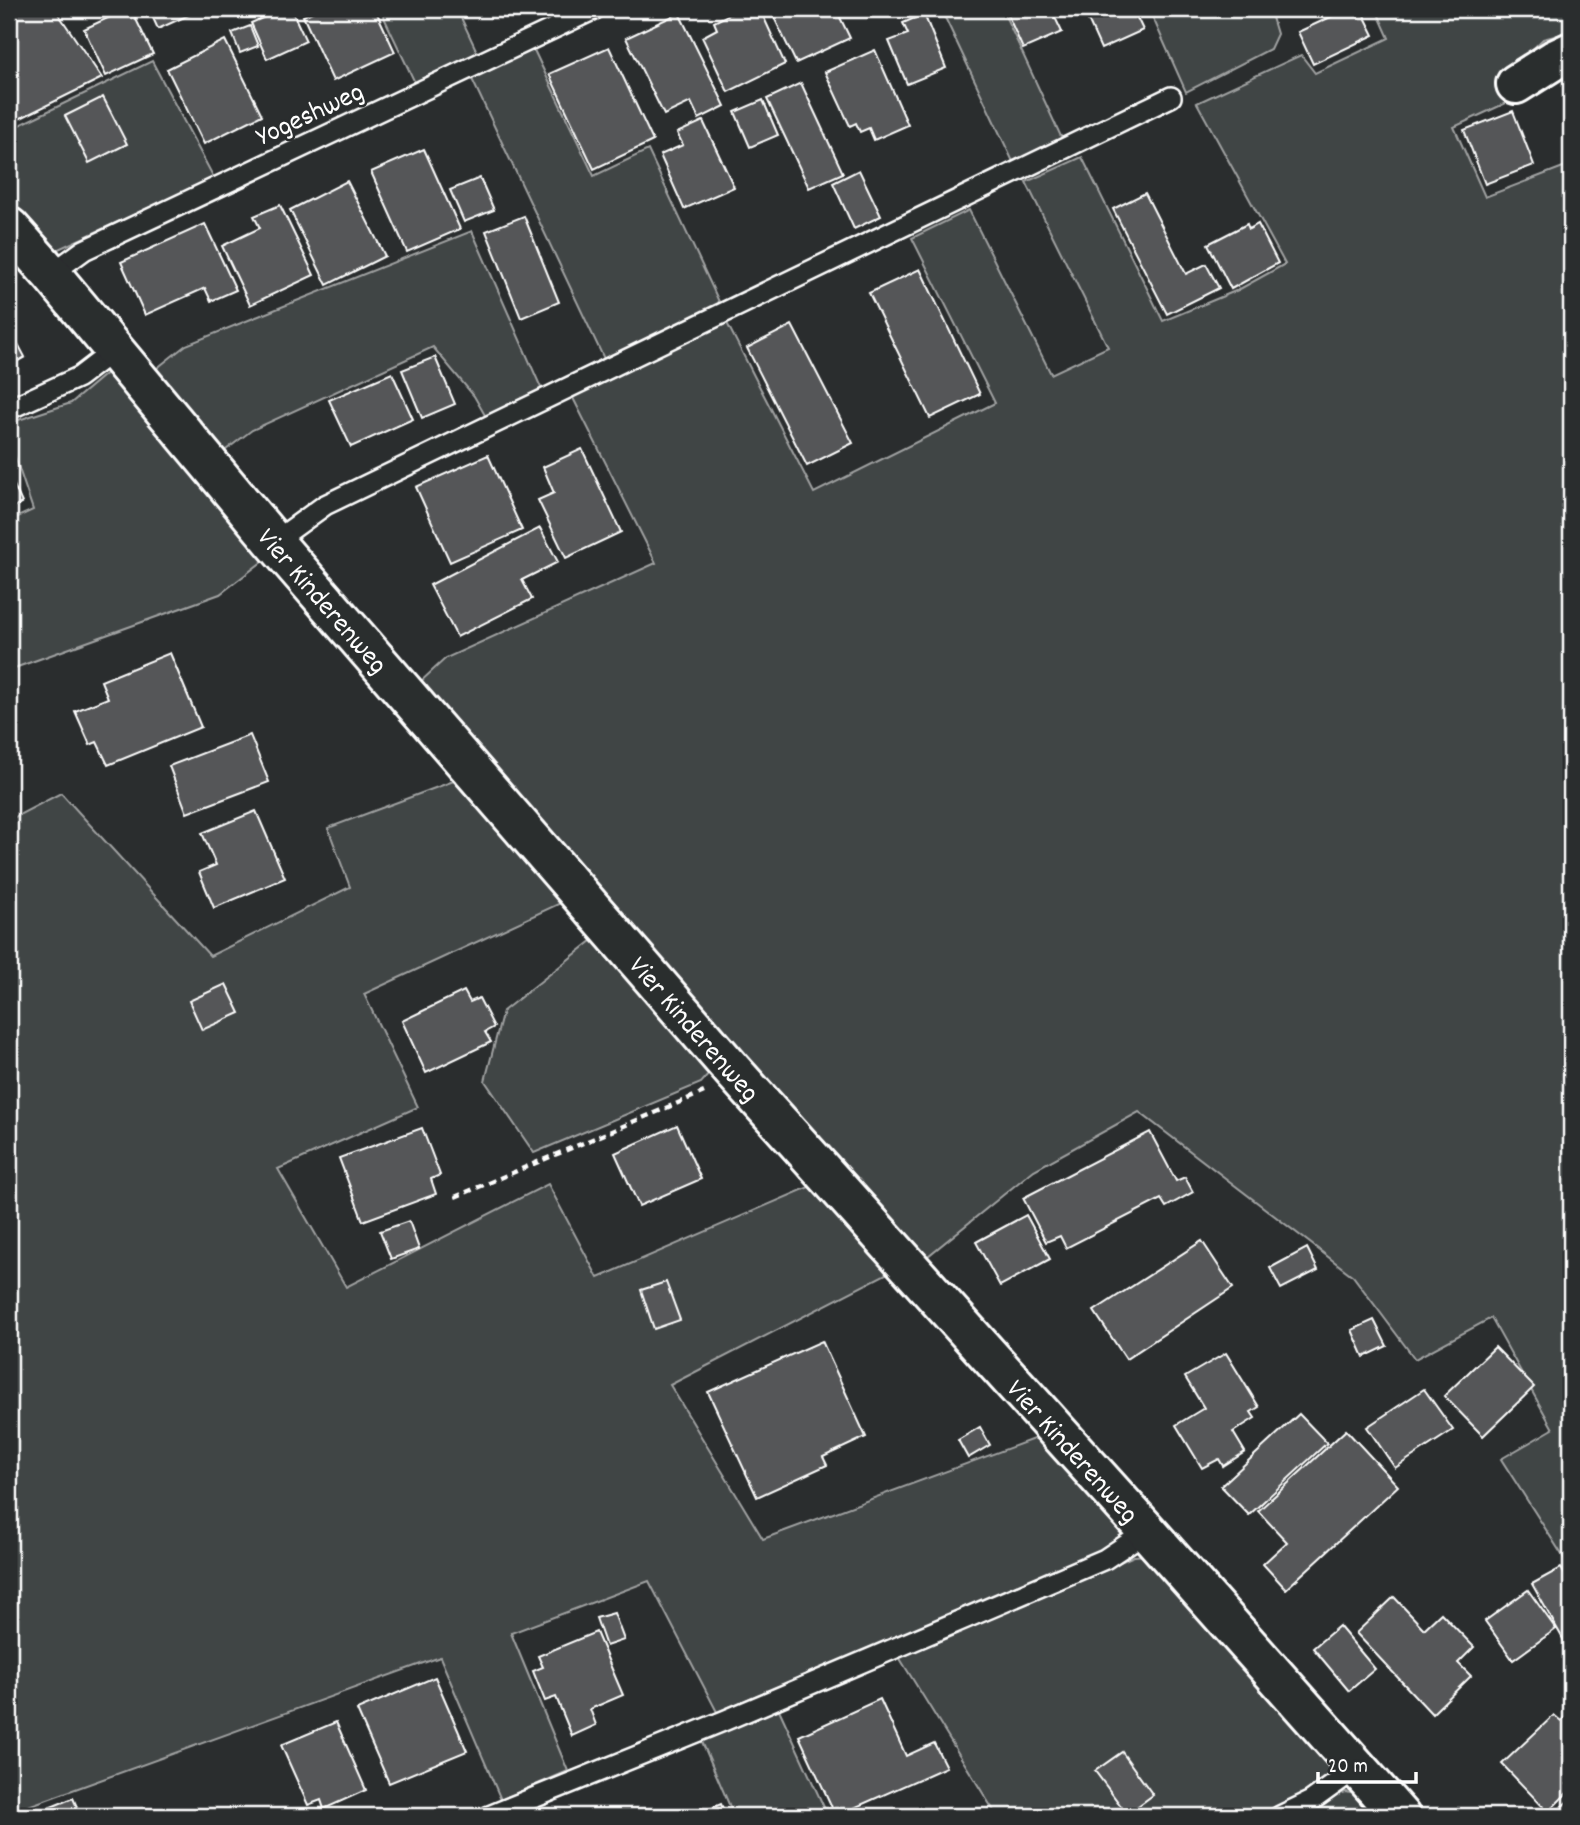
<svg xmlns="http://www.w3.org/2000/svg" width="1580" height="1825" font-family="Dekko,sans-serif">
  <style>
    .green { fill: #414445; stroke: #a0a2a2; stroke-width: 2 }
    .building { fill: #555758; stroke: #fff; stroke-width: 2 }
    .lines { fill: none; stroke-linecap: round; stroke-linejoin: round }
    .lane-casing { stroke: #fff; stroke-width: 24 }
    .street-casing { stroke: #fff; stroke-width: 44 }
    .path { stroke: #fff; stroke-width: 4.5; stroke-dasharray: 7 5; stroke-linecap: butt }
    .lane { stroke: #2a2d2e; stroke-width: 19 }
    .street { stroke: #2a2d2e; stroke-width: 38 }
    .labels { text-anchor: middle; stroke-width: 5; stroke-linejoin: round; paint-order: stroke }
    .street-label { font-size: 28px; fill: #fff; stroke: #2a2d2e }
  </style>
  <rect width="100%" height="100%" fill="#2a2d2e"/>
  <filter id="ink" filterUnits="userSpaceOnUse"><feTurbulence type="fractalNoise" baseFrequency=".0143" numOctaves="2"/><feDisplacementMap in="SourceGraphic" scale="14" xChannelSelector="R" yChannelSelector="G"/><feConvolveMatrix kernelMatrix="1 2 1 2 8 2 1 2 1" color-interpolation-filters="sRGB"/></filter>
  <g filter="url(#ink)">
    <g class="green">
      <path d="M380,9H457L479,56L416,85Z"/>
      <path d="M941,9H1002L1064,143L1015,166Z"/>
      <path d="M1149,9H1279L1271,14L1277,34L1270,49L1186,92Z"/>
      <path d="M1376,9H1571V32L1543,39L1506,75V103L1454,127L1485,197L1571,164V1569L1501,1459L1553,1429L1491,1318L1415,1359L1353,1276L1139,1112L1034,1170L923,1260L419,683L446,658L656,563L572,396L727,323L814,493L995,403L912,238L969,210L1051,374L1108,347L1026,182L1082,157L1163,321L1238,290L1285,264L1197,103L1301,55L1315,73L1389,38Z"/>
      <path d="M533,48L594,176L648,150L721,306L605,361L471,77Z"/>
      <path d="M152,61L214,178L52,252L9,203V130Z"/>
      <path d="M472,231L542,390L486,417L474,396L433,347L252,430L218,456L151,373L186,345Z"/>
      <path d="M109,371L267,558L220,594L9,670V521L33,510L9,439V423L71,403Z"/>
      <path d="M459,779L563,902L364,994L418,1107L278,1169L346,1287L548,1184L598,1278L816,1184L890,1272L670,1385L763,1539L1039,1437L1122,1527L1121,1537L1110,1547L717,1712L649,1581L511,1633L568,1771L501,1800L440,1657L9,1813V820L61,793L210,956L350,887L328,828Z"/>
      <path d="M597,937L710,1073L701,1083L534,1153L485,1081L503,1011Z"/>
      <path d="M1145,1555L1332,1760V1775L1317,1787L1258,1816H997L899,1657L1134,1556Z"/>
      <path d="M777,1705L828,1816H734L700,1737Z"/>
      <path d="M1346,1792L1360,1795L1381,1816H1303L1328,1798Z"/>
    </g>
    <g class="building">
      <path d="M55,9L102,78L9,124V10Z"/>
      <path d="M127,9H131L153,54L106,76L84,29Z"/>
      <path d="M149,9H202L158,29Z"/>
      <path d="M283,9H291L306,41L267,59L251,23Z"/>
      <path d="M319,9H375L395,52L333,81L303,16Z"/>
      <path d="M731,9H760L785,64L728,92L702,37L717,29L714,22L732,13Z"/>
      <path d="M770,9H836L850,38L796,63Z"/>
      <path d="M1005,9H1051L1062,32L1023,49Z"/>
      <path d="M1083,9H1133L1143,30L1101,49Z"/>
      <path d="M1348,9H1361L1374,35L1313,64L1298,32Z"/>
      <path d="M679,13L725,106L699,119L691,102L664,115L626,38Z"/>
      <path d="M924,14L946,68L907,84L889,41L908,34L903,23Z"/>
      <path d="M250,26L258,46L240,53L232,33Z"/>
      <path d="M225,40L262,115L204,144L167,69Z"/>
      <path d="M609,47L653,141L594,169L549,74Z"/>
      <path d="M875,50L908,125L874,140L869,128L860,132L856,123L850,126L825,72Z"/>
      <path d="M801,83L843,173L809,188L767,99Z"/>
      <path d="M103,97L127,144L89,163L65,116Z"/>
      <path d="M763,100L778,135L750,147L735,112Z"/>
      <path d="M1513,111L1534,165L1485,184L1464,130Z"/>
      <path d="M703,121L734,187L684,209L660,155L683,145L677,133Z"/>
      <path d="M424,149L460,229L407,252L371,172Z"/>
      <path d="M859,170L881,216L854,229L833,183Z"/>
      <path d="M480,178L494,210L464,222L450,190Z"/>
      <path d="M347,181L385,256L327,285L290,210Z"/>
      <path d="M1145,193L1186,274L1206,264L1219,288L1167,314L1113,209Z"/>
      <path d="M280,205L314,275L250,305L222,246L260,228L254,216Z"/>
      <path d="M524,216L559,302L521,318L486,231Z"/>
      <path d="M205,224L236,290L211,301L205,288L145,315L121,262Z"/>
      <path d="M1247,224L1249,229L1258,224L1278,263L1231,289L1208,244Z"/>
      <path d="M920,269L980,394L930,418L869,293Z"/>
      <path d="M792,325L853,443L807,466L747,348Z"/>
      <path d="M9,327L25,357L9,366Z"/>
      <path d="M435,357L455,404L422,418L402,370Z"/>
      <path d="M392,373L413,419L351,447L329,400Z"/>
      <path d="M582,449L621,532L566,558L538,500L554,493L543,467Z"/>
      <path d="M488,455L522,530L450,562L416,487Z"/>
      <path d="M9,474L22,503L9,509Z"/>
      <path d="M540,528L558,562L522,580L532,599L457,637L430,585Z"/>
      <path d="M170,653L201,727L108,765L97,742L90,745L75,711L108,698L101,681Z"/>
      <path d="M250,735L269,782L187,813L169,766Z"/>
      <path d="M256,811L285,878L214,908L199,872L216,865L202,833Z"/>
      <path d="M226,984L240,1013L202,1030L189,1001Z"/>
      <path d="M464,991L470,1002L479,998L494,1027L485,1032L491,1042L426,1073L402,1021Z"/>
      <path d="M677,1125L701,1179L639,1206L615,1153Z"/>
      <path d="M422,1128L440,1175L431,1179L436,1194L363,1221L339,1158Z"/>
      <path d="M1150,1132L1176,1181L1185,1177L1193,1192L1166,1207L1161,1199L1066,1248L1060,1236L1046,1242L1023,1198Z"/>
      <path d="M1026,1215L1050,1259L1000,1286L976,1242Z"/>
      <path d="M409,1221L419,1249L391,1259L380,1231Z"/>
      <path d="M1202,1241L1233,1288L1126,1359L1094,1311Z"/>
      <path d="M1307,1248L1318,1270L1281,1289L1270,1268Z"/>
      <path d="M666,1282L680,1320L654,1329L641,1290Z"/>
      <path d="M1374,1320L1387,1346L1364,1357L1352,1330Z"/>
      <path d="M822,1341L866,1437L823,1457L827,1465L757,1497L708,1392Z"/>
      <path d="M1495,1347L1534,1387L1483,1436L1444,1396Z"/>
      <path d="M1226,1353L1259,1407L1251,1412L1255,1418L1233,1432L1245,1452L1223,1466L1219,1459L1202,1468L1176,1425L1204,1408L1185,1377Z"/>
      <path d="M1424,1389L1453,1430L1395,1468L1367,1427Z"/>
      <path d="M1299,1414L1327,1443L1249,1515L1221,1486Z"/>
      <path d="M980,1427L990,1445L968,1458L958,1440Z"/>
      <path d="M1346,1430L1398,1486L1286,1589L1263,1564L1287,1542L1258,1511Z"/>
      <path d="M1561,1568L1571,1585V1643L1567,1646L1532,1584Z"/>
      <path d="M1528,1590L1556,1629L1513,1660L1485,1621Z"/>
      <path d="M1394,1597L1424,1629L1441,1613L1474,1647L1458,1663L1471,1676L1432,1714L1356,1633Z"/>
      <path d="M614,1613L624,1640L606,1646L596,1618Z"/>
      <path d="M1339,1626L1375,1669L1349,1691L1313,1648Z"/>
      <path d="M596,1632L623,1695L590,1709L596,1725L572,1736L556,1697L545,1701L533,1671L543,1667L538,1656Z"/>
      <path d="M435,1677L467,1751L389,1783L357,1710Z"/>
      <path d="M880,1699L906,1756L934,1743L946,1767L836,1816L799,1736Z"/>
      <path d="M1571,1711V1780L1567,1784L1571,1789L1548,1812L1502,1764L1554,1715L1561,1721Z"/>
      <path d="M336,1722L366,1790L324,1809L321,1800L308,1805L281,1745Z"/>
      <path d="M1122,1752L1153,1795L1127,1814L1095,1771Z"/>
      <path d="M73,1798L81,1816H29Z"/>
      <path d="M1571,1798V1816H1565L1559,1809Z"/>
      <path d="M721,1804L726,1816H693Z"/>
    </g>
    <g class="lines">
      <defs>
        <g id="lane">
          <path d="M51,274L84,250L595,9"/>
          <path d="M9,409L79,377L113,351"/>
          <path d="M274,542L325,505L1171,97"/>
          <path d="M489,1816L726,1720L1105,1559L1147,1531"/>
          <path d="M1280,1816L1311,1801L1357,1768"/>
        </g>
        <g id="street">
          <path d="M1516,84L1554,60L1571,52"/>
          <path id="s1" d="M9,227L51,274L274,542L733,1071L1147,1531L1400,1816"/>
        </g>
      </defs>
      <use href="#lane" class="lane-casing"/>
      <use href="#street" class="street-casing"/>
      <path class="path" d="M455,1197L704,1092"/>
      <use href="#lane" class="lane"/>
      <use href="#street" class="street"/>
    </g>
  </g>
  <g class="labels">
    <g class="street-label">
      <text transform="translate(309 112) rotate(-25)" y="10">Yogeshweg</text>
      <text dy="10" stroke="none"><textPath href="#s1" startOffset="488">Vier Kinderenweg</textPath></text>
      <text dy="10" stroke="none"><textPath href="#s1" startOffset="1055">Vier Kinderenweg</textPath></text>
      <text dy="10" stroke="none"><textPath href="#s1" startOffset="1622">Vier Kinderenweg</textPath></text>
    </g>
  </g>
  <rect width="1580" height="1825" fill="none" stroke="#2a2d2e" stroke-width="35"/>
  <rect x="18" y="18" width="1545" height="1790" fill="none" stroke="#fff" stroke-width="2.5" filter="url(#ink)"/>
  <path d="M1318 1772v10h98v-10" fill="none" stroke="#ffffff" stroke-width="3.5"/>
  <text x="1328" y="1772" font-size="21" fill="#ffffff" stroke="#2a2d2e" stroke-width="5" paint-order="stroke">20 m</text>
</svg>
